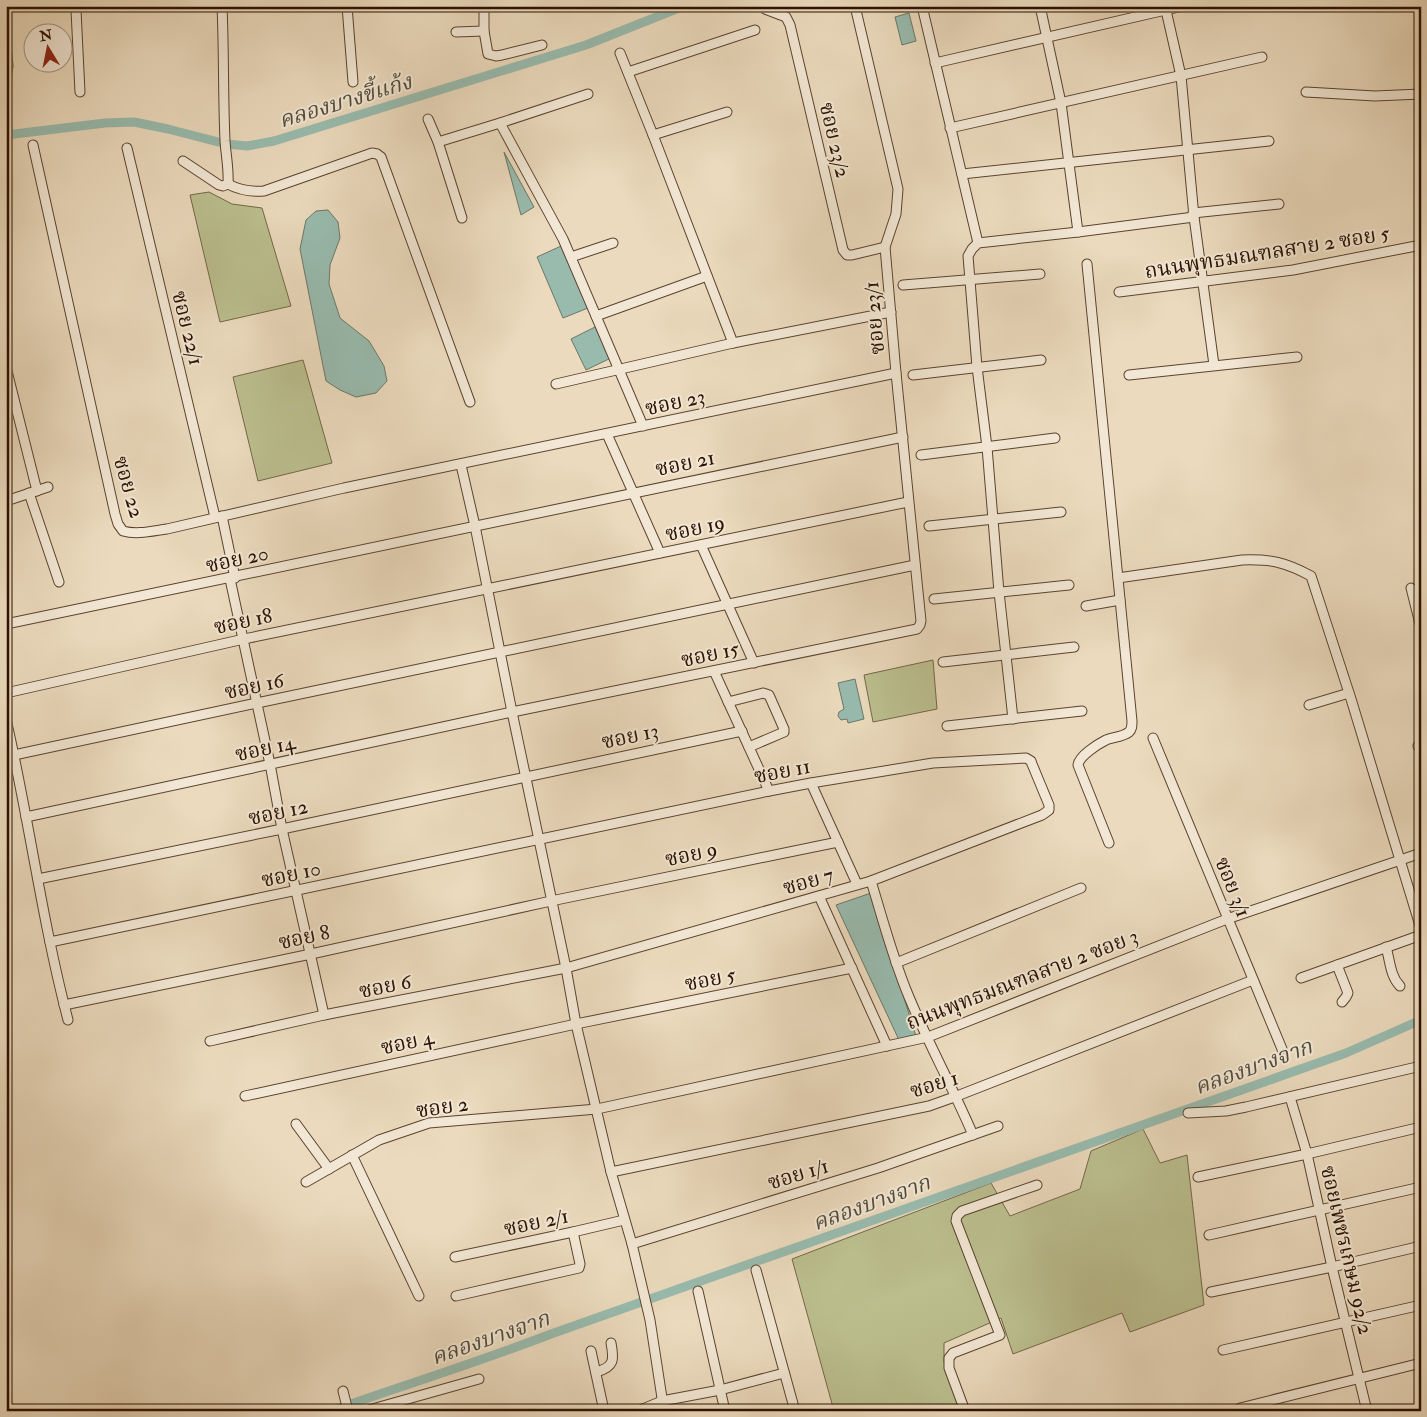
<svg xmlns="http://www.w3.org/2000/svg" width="1427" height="1417" font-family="'IM FELL Double Pica','Noto Serif Thai',serif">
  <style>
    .green { fill: #bbbe8e; stroke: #736847 }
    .water { fill: #98bbae; stroke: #6c7768 }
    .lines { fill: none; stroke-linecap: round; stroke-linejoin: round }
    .canal { stroke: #98bbae; stroke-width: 9 }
    .minor-casing { stroke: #5b432f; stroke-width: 11 }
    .minor { stroke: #f2e7d4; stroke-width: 9 }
    .labels { text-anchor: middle; stroke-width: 4; stroke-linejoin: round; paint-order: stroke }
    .street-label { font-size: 21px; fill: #2b1100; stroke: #f2e7d4 }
    .water-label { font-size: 22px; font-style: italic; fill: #514c3d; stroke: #f2e7d4 }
  </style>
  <rect width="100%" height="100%" fill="#ebdabd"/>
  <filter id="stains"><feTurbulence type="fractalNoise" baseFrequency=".004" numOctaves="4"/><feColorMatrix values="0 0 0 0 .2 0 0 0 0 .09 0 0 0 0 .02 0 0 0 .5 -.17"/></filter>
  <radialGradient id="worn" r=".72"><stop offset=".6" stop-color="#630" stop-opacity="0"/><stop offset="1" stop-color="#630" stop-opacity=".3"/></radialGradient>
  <g class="green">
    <path d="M209,192L232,204L262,208L291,306L220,322L190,195Z"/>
    <path d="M303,360L332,463L258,481L233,377Z"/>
    <path d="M933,660L937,709L873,722L864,675Z"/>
    <path d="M1143,1129L1160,1163L1187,1155L1204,1305L1130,1332L1122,1313L1013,1354L1001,1318L944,1343V1362L960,1411H834L792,1259L991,1183L1010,1216L1080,1189L1091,1151Z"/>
  </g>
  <g class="water">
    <path d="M909,13L916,41L902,45L895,17Z"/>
    <path d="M504,152L534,207L521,215Z"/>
    <path d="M328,210L338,222L340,238L330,265L329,284L340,318L369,341L384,366L387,381L376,393L356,397L340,390L326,381L300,249L306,220L316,211Z"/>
    <path d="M561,246L588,308L563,318L537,257Z"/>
    <path d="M595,327L611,358L586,370L571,339Z"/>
    <path d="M855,679L864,719L848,723L847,719L841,720L838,716L839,712L844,709L838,683Z"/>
    <path d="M871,893L916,1036L899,1040L836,905Z"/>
  </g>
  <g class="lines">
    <g class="canal">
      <path d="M6,135L105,123L134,122L168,129L226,144L247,146L274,141L586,45L684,6"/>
      <path d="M331,1411C404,1385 479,1362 551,1334L1346,1053L1421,1020"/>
    </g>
    <defs>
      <g id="minor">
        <path d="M75,6L76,10L80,92"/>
        <path d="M347,6L353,82"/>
        <path d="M484,6V31L488,54L496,56L502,55L542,45"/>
        <path d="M922,6L978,243"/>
        <path d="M1040,6L1061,103L1078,232"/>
        <path d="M1165,6L1181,76L1194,217L1214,365"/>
        <path d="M765,9L786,17L790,25L843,250L847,255H852L885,247"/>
        <path d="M456,32L484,31"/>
        <path d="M6,45L8,66L6,79"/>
        <path d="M620,53L653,135L733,343"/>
        <path d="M935,63L1183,6"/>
        <path d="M628,72L755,30"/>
        <path d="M1306,92L1375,96L1421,94"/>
        <path d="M428,119L438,142L462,218"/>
        <path d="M500,123L563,239L643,426"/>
        <path d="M950,128L1262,57"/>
        <path d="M653,135L727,112"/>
        <path d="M438,142L500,123L588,94"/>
        <path d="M33,145L115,514L118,524L123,531C137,535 152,531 167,529L344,488L896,373"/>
        <path d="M127,148L215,517"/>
        <path d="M183,161L219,185L223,186L228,184C229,169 226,156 225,141C223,96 224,51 222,6"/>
        <path d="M962,174L1269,141"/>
        <path d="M228,184C239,190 251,192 264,191L372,153L377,154L381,157L470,402"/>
        <path d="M1193,213L1279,204"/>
        <path d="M571,257L613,243"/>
        <path d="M1087,264L1132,721C1132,726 1132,729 1129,732C1123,737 1113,737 1106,740C1098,744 1079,756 1078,765L1109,843"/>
        <path d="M903,285L1040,274"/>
        <path d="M1119,292L1293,270L1421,245"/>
        <path d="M596,316L707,276"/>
        <path d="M6,367L37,491"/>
        <path d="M913,375L1041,360"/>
        <path d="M1129,375L1297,357"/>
        <path d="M556,384L733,343L891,312"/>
        <path d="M607,434L660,553"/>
        <path d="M921,455L1055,438"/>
        <path d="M461,465L475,526L512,712L566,968L576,1024L611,1172L632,1244L650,1320L664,1411"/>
        <path d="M29,493L59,582"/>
        <path d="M6,501L48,487"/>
        <path d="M222,516L235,578"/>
        <path d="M929,526L1061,512"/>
        <path d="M701,545L754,663"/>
        <path d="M1118,578L1242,560C1271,559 1285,562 1311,576L1351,699L1421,929"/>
        <path d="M230,579L270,764L282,829L324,1015"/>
        <path d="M1411,588L1421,628"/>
        <path d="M934,599L1069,585"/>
        <path d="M1086,606L1120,600"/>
        <path d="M6,624C306,564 604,498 903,437"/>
        <path d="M943,662L1074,647"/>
        <path d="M714,671L769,791"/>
        <path d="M6,693L244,639L908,502"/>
        <path d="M728,702L763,693L769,695L784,729V732L749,747"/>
        <path d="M1309,705L1349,693"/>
        <path d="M6,719C29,819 42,921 68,1020"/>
        <path d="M1013,719L999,592L987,447L977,367L968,256L972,249L978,243L1078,232L1194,217"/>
        <path d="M947,726L1082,711"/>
        <path d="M1153,738L1282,1049"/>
        <path d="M1418,746L1421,747"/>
        <path d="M14,755L257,703L915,565"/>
        <path d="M811,783L857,884"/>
        <path d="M26,817L512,712L917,629L920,625L921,621L896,373L885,247L896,214L898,189L855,6"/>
        <path d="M38,879L282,829L742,731"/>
        <path d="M871,881C883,920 893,959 909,997C928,1043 953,1088 973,1135"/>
        <path d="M819,896L887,1046"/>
        <path d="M50,942L769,791L811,783L933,763L1026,758L1031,761L1032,764L1049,805V810L1042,815L871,881L566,968L324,1015L210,1041"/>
        <path d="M1386,947C1390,960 1390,976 1400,986"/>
        <path d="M896,963L1081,888"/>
        <path d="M1337,965L1348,993L1346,997L1342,1002"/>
        <path d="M1301,978L1421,935"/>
        <path d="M64,1005L311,954L551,901L838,842"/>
        <path d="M245,1096L576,1024L852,968"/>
        <path d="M1290,1097L1307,1154L1332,1267L1367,1411"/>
        <path d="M1188,1113L1226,1111L1246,1107L1421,1066"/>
        <path d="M296,1124L329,1169"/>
        <path d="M352,1155L419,1296"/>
        <path d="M611,1172L929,1106L957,1096L1253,980"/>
        <path d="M1198,1177L1307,1154L1421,1127"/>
        <path d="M306,1182L379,1140L429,1123L597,1109L928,1037L1227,919L1421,853"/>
        <path d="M1209,1235L1421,1187"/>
        <path d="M632,1244L878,1168L998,1126"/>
        <path d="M455,1257L573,1232L624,1220"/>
        <path d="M756,1270L795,1411"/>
        <path d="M698,1291L725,1411"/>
        <path d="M1211,1292L1332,1267L1421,1246"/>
        <path d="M456,1296L579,1268L580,1264L573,1232"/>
        <path d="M1223,1350L1421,1305"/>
        <path d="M591,1351L604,1411"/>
        <path d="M596,1372C615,1367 614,1359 611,1343"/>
        <path d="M343,1391L348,1411"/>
        <path d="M1240,1408L1421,1363"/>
        <path d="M365,1411L479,1379"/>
        <path d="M638,1411L662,1401L720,1390L784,1373"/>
        <path d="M965,1411L949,1368V1358L953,1353L1000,1335L956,1221L957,1216L962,1211L1037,1185"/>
      </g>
    </defs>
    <use href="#minor" class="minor-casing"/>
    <use href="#minor" class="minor"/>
  </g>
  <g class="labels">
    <g class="street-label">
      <text transform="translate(835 140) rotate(77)" y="7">ซอย 23/2</text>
      <text transform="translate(1267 252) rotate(-9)" y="7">ถนนพุทธมณฑลสาย 2 ซอย 5</text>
      <text transform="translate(874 318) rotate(-95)" y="7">ซอย 23/1</text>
      <text transform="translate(188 328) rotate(76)" y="7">ซอย 22/1</text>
      <text transform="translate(675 402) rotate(-12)" y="7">ซอย 23</text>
      <text transform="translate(685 463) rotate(-12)" y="7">ซอย 21</text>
      <text transform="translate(129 487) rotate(74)" y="7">ซอย 22</text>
      <text transform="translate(695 528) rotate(-12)" y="7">ซอย 19</text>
      <text transform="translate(237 559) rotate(-12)" y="7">ซอย 20</text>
      <text transform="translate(243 621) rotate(-12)" y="7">ซอย 18</text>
      <text transform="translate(710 654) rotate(-12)" y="7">ซอย 15</text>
      <text transform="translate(254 686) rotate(-12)" y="7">ซอย 16</text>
      <text transform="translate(630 736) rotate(-12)" y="7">ซอย 13</text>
      <text transform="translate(265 748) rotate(-12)" y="7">ซอย 14</text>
      <text transform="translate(782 771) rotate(-11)" y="7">ซอย 11</text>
      <text transform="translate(278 812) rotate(-12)" y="7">ซอย 12</text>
      <text transform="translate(691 854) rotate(-12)" y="7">ซอย 9</text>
      <text transform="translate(291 874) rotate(-12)" y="7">ซอย 10</text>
      <text transform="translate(808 881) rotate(-16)" y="7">ซอย 7</text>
      <text transform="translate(1233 887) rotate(68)" y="7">ซอย 3/1</text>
      <text transform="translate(304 937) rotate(-12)" y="7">ซอย 8</text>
      <text transform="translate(710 979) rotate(-11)" y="7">ซอย 5</text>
      <text transform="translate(1022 979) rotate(-21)" y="7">ถนนพุทธมณฑลสาย 2 ซอย 3</text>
      <text transform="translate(385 986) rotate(-11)" y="7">ซอย 6</text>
      <text transform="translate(407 1042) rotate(-12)" y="7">ซอย 4</text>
      <text transform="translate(934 1084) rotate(-17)" y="7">ซอย 1</text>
      <text transform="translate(442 1107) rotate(-8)" y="7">ซอย 2</text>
      <text transform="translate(798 1174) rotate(-17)" y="7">ซอย 1/1</text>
      <text transform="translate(536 1222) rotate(-12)" y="7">ซอย 2/1</text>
      <text transform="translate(1347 1250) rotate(77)" y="7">ซอยเพชรเกษม 92/2</text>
    </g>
    <g class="water-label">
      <text transform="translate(345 100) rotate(-17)" y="8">คลองบางขี้แก้ง</text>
      <text transform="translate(1253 1066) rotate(-20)" y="8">คลองบางจาก</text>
      <text transform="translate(871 1202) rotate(-20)" y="8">คลองบางจาก</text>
      <text transform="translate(490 1337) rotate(-19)" y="8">คลองบางจาก</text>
    </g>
  </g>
  <rect width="1427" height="1417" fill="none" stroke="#ebdabd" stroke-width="25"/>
  <rect x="8" y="8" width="1412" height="1402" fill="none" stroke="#2b1100" stroke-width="2.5"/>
  <rect x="12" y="12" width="1402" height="1392" fill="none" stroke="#2b1100"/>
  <g transform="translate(48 48) rotate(350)"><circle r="24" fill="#f2e7d4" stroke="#a2917f"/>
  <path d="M0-4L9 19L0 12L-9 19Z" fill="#8f2418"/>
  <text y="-8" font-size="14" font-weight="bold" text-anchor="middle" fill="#2b1100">N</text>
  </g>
  <rect width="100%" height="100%" filter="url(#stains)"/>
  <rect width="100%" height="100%" fill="url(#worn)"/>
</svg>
